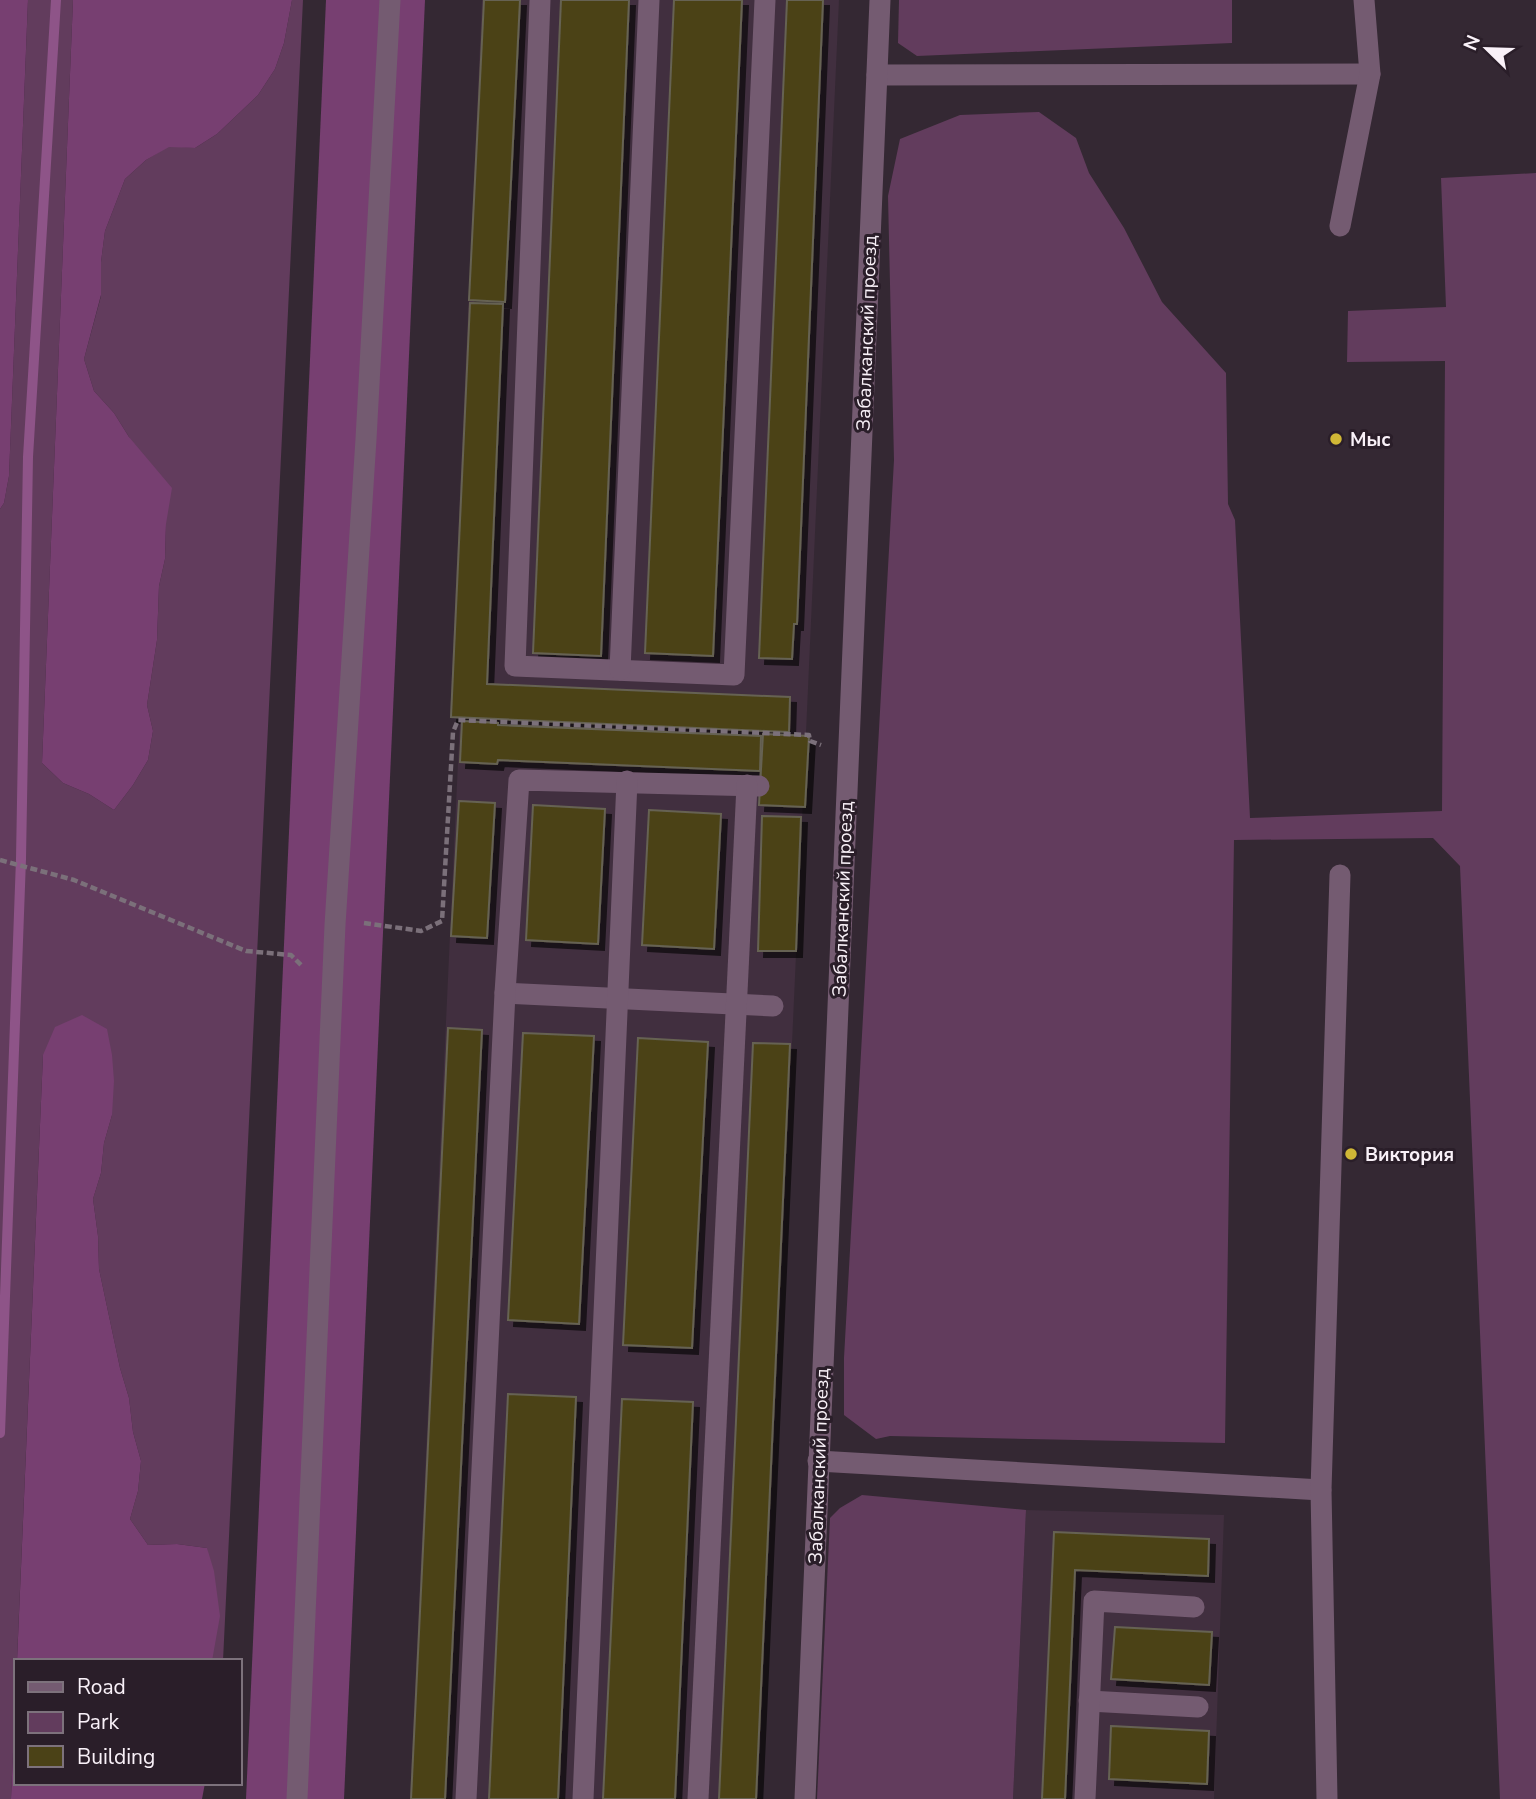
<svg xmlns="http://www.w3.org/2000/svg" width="1536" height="1799" font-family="'Nunito Sans',sans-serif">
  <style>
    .built { fill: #412f3f }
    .green { fill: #623c5d }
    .forest { fill: #773f71 }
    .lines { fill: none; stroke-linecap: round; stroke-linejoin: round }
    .stream { stroke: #8e5488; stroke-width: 10 }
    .building { fill: #4b4217; stroke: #666252; stroke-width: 2; filter: url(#shadow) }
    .path { stroke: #7b707a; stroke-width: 4.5; stroke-dasharray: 7 3.5; stroke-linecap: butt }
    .minor { stroke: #745b71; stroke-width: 21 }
    .poi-dot { fill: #d0b736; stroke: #2a1e29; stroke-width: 2.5 }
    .labels { text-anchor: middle; stroke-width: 6; stroke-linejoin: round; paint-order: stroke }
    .street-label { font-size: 19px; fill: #f9f1f8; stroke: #2a1e29 }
    .poi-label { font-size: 19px; font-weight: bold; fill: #f9f1f8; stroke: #2a1e29; text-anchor: start }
  </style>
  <defs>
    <filter id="shadow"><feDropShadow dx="6" dy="6" stdDeviation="0" flood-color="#0009"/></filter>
  </defs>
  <rect width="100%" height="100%" fill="#342833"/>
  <g class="built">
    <path d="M482,0H839L758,1799H410L460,719L450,718Z"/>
    <path d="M1026,1510L1224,1515L1214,1799H1013Z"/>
  </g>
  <g class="green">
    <path d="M28,0H73L42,763L63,783L89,794L114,810L133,785L148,760L153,731L147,705L157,640L159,586L165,559L166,524L129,437L114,413L94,391L84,359L101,296V262L105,231L125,179L146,160L169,146L195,148L217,134L258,95L275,69L284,43L292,0H303L223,1661H212L207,1548L177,1544L148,1545L130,1519L138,1491L141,1461L133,1432L129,1398L120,1368L99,1269L98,1236L93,1199L101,1173L104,1143L112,1115V1055H43L11,1799H0V509L4,503L9,476Z"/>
    <path d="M899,0H1232V43L917,56L898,43Z"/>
    <path d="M1039,112L1076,138L1089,173L1124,228L1162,302L1226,373L1228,504L1235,520L1250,818L1442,811L1445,361L1347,362L1348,311L1446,307L1441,178L1536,173V1799H1500L1460,866L1433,838L1234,840L1225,1443L890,1436L876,1439L844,1415V1358L894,460L888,196L900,139L960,115Z"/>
    <path d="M862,1495L1026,1510L1013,1799H817L830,1518L840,1508Z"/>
  </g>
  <g class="forest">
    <path d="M0,0H28L9,476L4,503L0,509Z"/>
    <path d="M73,0H292L284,43L275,69L258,95L217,134L195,148L169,147L146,160L125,179L105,231L101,262V295L84,359L94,391L114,413L129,437L172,488L166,524L165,559L159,586L157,640L147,705L153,731L148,760L133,785L114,810L89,794L63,783L42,763Z"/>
    <path d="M326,0H425L344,1799H246Z"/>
    <path d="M82,1015L107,1029L112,1055L114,1081L112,1115L104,1143L101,1173L93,1199L98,1236L99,1269L120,1368L129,1398L133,1432L141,1461L138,1491L130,1519L148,1545L177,1544L207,1548L214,1571L220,1616L212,1661H17L43,1055L55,1027Z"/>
    <path d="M16,1680V1783H205L202,1799H11Z"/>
  </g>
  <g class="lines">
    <path class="stream" d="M0,1433L21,859L28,457L56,0"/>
  </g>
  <g class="building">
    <path d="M484,0H520L505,302L469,300Z"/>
    <path d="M561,0H629L601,656L533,653Z"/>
    <path d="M674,0H742L713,656L645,653Z"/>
    <path d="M787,0H823L797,624H794L792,659L759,658Z"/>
    <path d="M470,303L503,304L487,684L790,697L789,732L451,717Z"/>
    <path d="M462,721L498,723V725L761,736L760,771L498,760L497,764L460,762Z"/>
    <path d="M763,734L809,736L805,807L759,805Z"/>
    <path d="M459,801L495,803L487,938L451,936Z"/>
    <path d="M533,805L605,809L598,944L526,940Z"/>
    <path d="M649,810L721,814L714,949L642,945Z"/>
    <path d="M762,816L801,817L796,951H758Z"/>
    <path d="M448,1028L482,1030L445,1799H411Z"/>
    <path d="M523,1033L594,1036L579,1324L508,1320Z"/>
    <path d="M638,1038L708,1042L692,1348L623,1345Z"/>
    <path d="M753,1043L790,1044L756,1799H719Z"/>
    <path d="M508,1394L576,1397L558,1799H489Z"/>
    <path d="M622,1399L693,1402L675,1799H603Z"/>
    <path d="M1054,1532L1209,1539L1208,1576L1075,1570L1065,1799H1042Z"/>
    <path d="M1115,1627L1212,1632L1209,1685L1111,1679Z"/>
    <path d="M1111,1726L1209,1731L1207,1784L1109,1779Z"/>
  </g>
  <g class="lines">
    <g class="path">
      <path d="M0,860L74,880L246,951L291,955L302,966"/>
      <path d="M364,923L421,931L442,921L453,732L458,720L809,735L810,741L821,745"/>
    </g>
    <g class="minor">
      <path d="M540,0L515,666L734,675L765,0"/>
      <path d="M877,75L1370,74"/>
      <path d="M1340,226L1370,74L1364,0"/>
      <path d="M620,670L649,0"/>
      <path d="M505,993L773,1006"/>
      <path d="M818,1461L1321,1490"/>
      <path d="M1089,1701L1198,1707"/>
      <path d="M297,1799L335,925L366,439L390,0"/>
      <path d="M466,1799L505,993L519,780L759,786"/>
      <path d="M583,1799L627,781"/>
      <path d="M698,1799L747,785"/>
      <path d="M805,1799L880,0"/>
      <path d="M1085,1799L1094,1601L1194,1607"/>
      <path d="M1327,1799L1321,1490L1340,875"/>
    </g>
  </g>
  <g class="poi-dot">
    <circle cx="1336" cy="439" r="7"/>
    <circle cx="1351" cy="1154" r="7"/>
  </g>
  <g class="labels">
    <g class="street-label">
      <text transform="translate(866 333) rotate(-88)" y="7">Забалканский проезд</text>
      <text transform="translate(842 899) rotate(-88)" y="7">Забалканский проезд</text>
      <text transform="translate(818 1466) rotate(-88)" y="7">Забалканский проезд</text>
    </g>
    <g class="poi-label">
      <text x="1350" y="446">Мыс</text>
      <text x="1365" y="1161">Виктория</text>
    </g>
  </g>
  <rect x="14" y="1659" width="228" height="126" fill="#2a1e29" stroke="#7d727c" stroke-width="2"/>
  <rect x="28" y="1682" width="35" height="10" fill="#745b71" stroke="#7d727c" stroke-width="2"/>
  <text x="77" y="1694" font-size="21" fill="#f9f1f8">Road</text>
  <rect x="28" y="1712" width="35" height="21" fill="#623c5d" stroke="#7d727c" stroke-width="2"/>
  <text x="77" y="1729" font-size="21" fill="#f9f1f8">Park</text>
  <rect x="28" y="1746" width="35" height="21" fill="#4b4217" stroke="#7d727c" stroke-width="2"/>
  <text x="77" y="1764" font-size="21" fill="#f9f1f8">Building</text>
  <g transform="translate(1487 49) rotate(293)" stroke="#2a1e29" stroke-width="5" paint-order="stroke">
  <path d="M0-5L12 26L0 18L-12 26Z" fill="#f9f1f8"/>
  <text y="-10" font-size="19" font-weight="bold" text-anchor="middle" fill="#f9f1f8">N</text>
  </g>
</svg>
